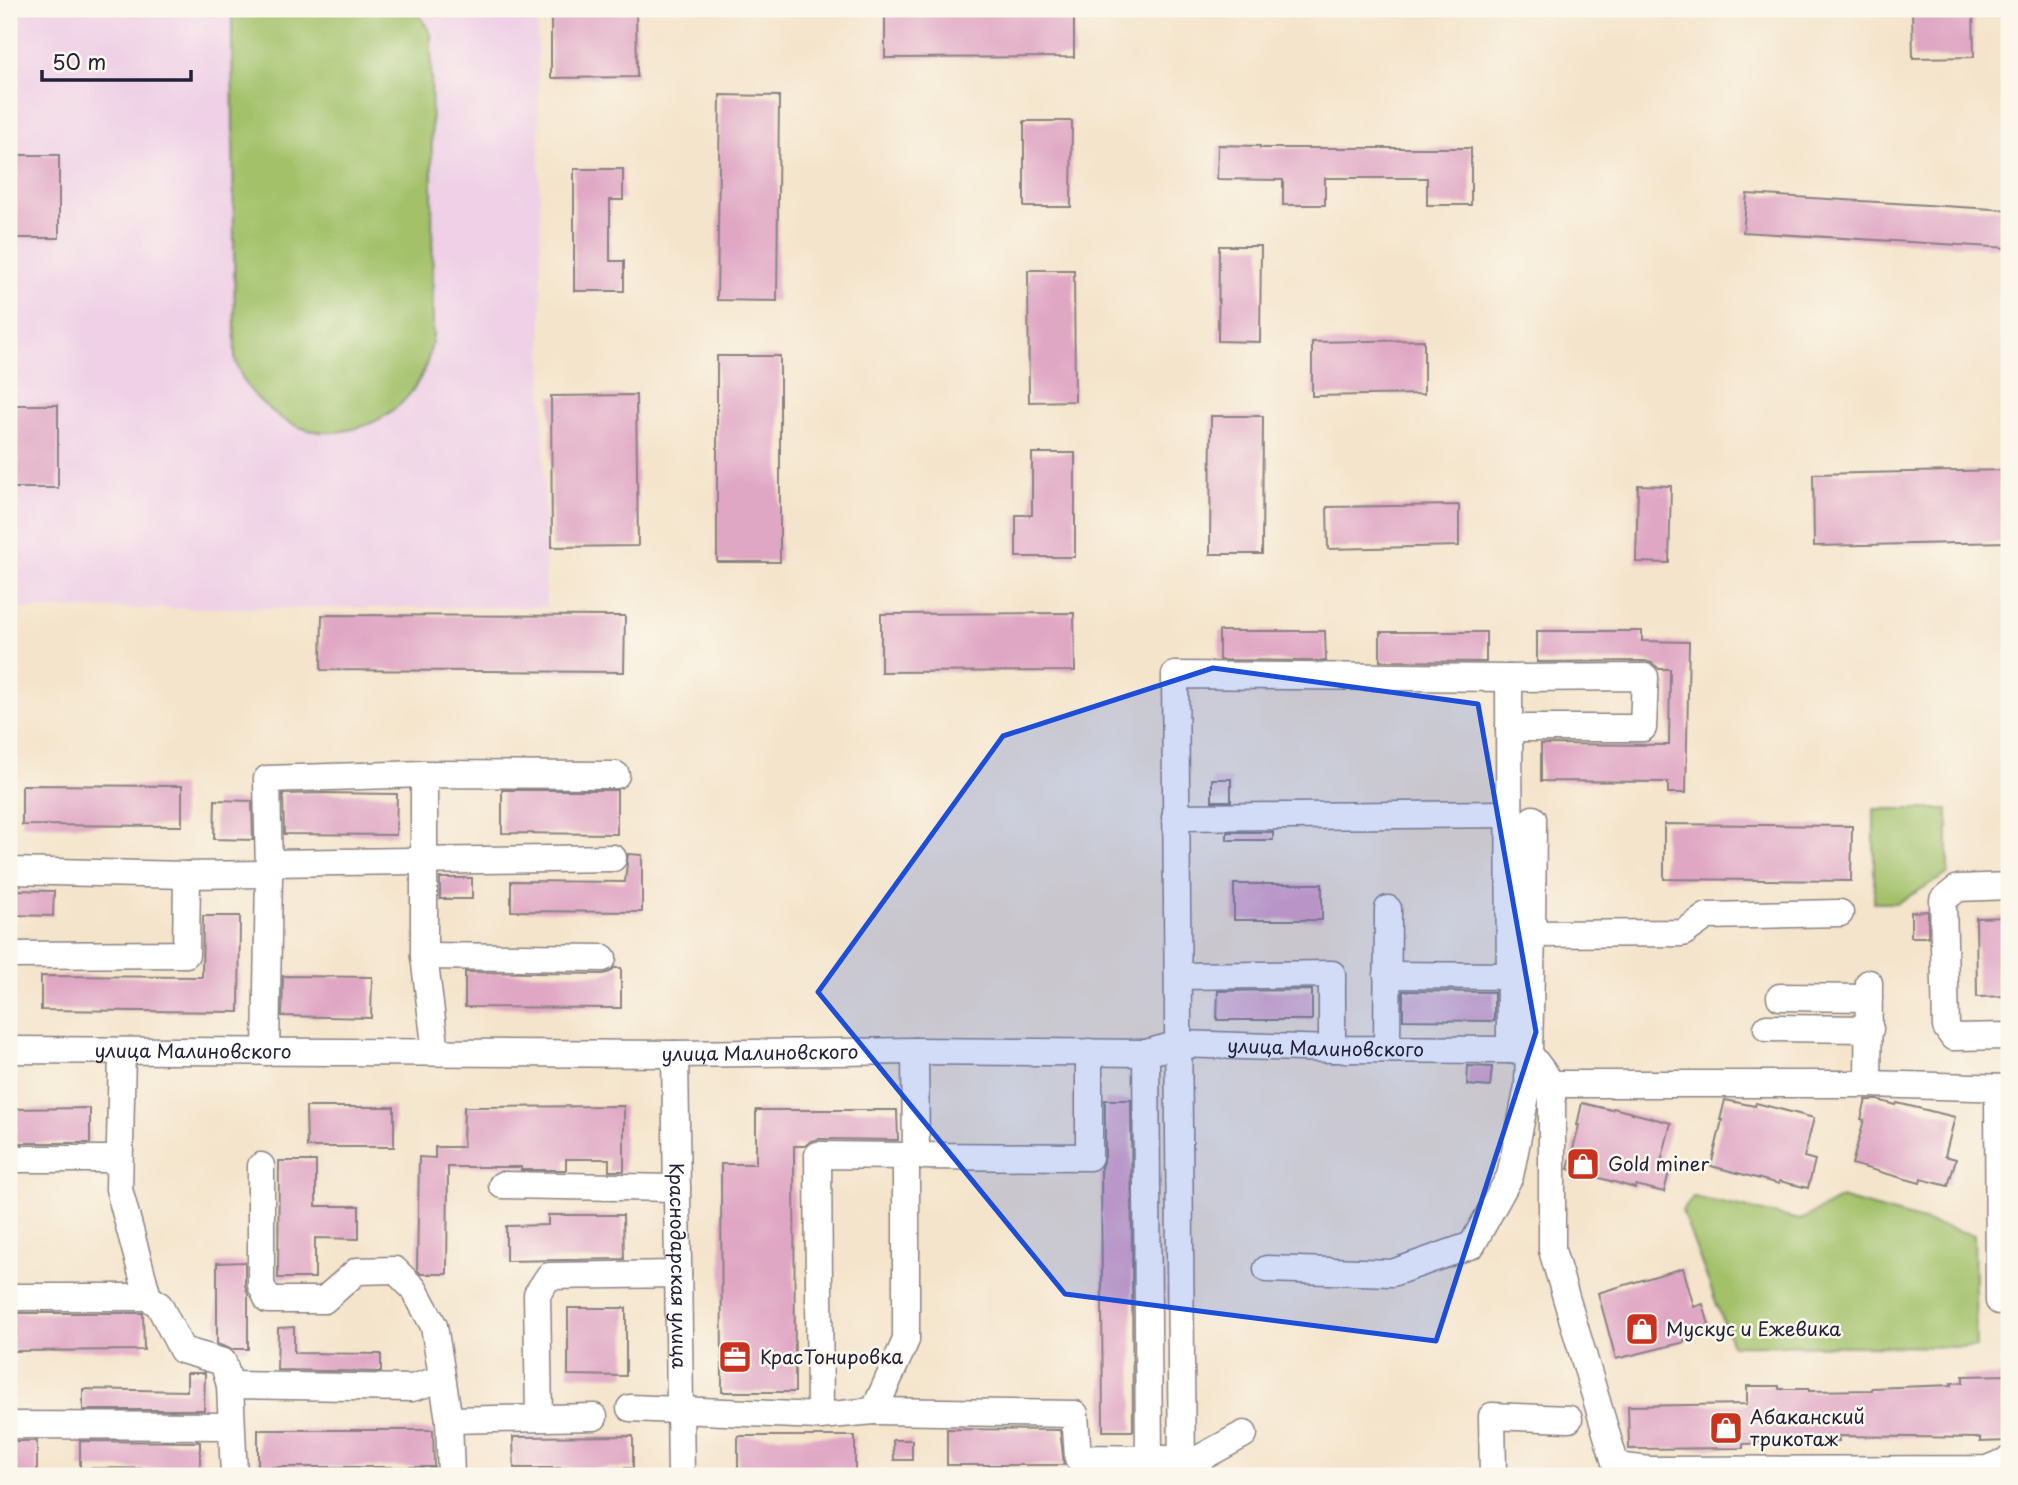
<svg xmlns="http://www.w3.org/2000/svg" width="2018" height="1485" font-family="'Playpen Sans',sans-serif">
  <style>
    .built { fill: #efd0e6 }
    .green { fill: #a2c169; stroke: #627252; stroke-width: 2 }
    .building { fill: #e0a7c4 }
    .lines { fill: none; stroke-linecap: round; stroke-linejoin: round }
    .minor-casing { stroke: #8b8383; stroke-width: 29 }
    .minor { stroke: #fff; stroke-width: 26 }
    .marked { fill: #1d4ed8; fill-opacity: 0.2; stroke: #1d4ed8; stroke-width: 5; stroke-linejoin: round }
    .labels { text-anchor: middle; stroke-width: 5; stroke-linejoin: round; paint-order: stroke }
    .street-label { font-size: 19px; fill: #22223b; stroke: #fbf7ec }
    .poi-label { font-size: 19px; fill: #22223b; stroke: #fbf7ec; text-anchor: start }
  </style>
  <rect width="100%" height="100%" fill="#fbf7ec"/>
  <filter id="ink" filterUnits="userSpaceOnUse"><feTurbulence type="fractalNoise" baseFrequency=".0143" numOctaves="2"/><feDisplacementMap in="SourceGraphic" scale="14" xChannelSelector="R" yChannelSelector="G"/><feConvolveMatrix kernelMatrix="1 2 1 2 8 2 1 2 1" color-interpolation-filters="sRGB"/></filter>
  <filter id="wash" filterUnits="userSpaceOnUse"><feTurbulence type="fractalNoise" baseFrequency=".00686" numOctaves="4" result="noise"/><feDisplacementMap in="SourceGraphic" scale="28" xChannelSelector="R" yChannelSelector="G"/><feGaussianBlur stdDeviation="1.57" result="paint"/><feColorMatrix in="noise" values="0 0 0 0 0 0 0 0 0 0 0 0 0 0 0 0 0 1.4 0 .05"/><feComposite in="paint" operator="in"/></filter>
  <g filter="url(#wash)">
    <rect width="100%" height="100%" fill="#f4e4cb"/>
    <path class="built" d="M9,9H537L546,607L9,609Z"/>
    <g class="green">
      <path d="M238,9H416L431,34L433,335C430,356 425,373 412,391C387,426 331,444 290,423C282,420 275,413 268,408C251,394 241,380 235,359L232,16Z"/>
      <path d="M1874,809H1948V874L1897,903H1874Z"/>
      <path d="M1693,1197L1801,1220L1841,1198L1974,1235L1976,1347L1732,1345L1682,1211Z"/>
    </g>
    <g id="blocks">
      <g class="building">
        <path d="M551,9H636L637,77L551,78Z"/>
        <path d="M885,9H1074V57L885,58Z"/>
        <path d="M1912,9H1973L1974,57L1913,58Z"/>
        <path d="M720,95L779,96L777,301L717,300Z"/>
        <path d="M1024,121H1072L1071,207H1024Z"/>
        <path d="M1218,145L1260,146V148H1471V205H1427V178H1325V205H1283V180L1217,179Z"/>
        <rect x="9" y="155" width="50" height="83"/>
        <path d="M574,169H623V200H610V261H624V291H574Z"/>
        <path d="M1747,194L2009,210V248L1743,232Z"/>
        <path d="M1219,246H1261L1260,342L1218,341Z"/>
        <path d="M1028,270H1074L1075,401L1029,402Z"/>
        <path d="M1424,340V394L1312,396V342Z"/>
        <rect x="717" y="356" width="63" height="206"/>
        <path d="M636,395L638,546L552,547L551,396Z"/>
        <rect x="9" y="405" width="49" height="83"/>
        <path d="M1211,416H1263L1262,554H1210Z"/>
        <path d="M1032,453H1075V557H1016V515H1032Z"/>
        <path d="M2007,470L2009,542L1814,546L1813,474Z"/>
        <path d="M1638,485L1671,486L1669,563L1636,562Z"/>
        <path d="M1459,505V546L1328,549L1327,507Z"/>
        <path d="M1074,613L1075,671L881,672V614Z"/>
        <path d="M322,615L625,616L624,672L321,670Z"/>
        <path d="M1219,631H1325L1326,661L1219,660Z"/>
        <path d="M1537,631H1642V641L1689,642L1686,793H1668V782L1541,781V744L1669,745L1670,669H1659L1652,663L1645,661L1537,662Z"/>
        <path d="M1380,632H1486V662L1380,661Z"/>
        <rect x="1212" y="779" width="19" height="22"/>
        <path d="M22,785L182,786V826L22,825Z"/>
        <path d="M502,790H617V834L502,833Z"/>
        <path d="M322,793L397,794L396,835L284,834L283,794Z"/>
        <path d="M215,800L252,801L253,840L214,839Z"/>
        <path d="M1664,824L1852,826L1851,881L1664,879Z"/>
        <rect x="1227" y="832" width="46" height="8"/>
        <path d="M628,854L642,855V912L511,911V881L625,882Z"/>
        <rect x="440" y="878" width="32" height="21"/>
        <rect x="1234" y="884" width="88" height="36"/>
        <path d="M12,890L54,891L53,916L11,915Z"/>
        <path d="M1928,911V937H1911V912Z"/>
        <path d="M203,916H240L239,1012L41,1010V976L202,977Z"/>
        <path d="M2009,917V996L1977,997L1976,918Z"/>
        <path d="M614,968H621V1008L465,1007V972L603,974L610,972Z"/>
        <path d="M283,976L372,977L371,1018L282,1016Z"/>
        <path d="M1312,990V1020H1217L1218,991Z"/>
        <path d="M1403,991L1494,992V1021L1403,1020Z"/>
        <path d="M1468,1066L1492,1067L1490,1087L1467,1085Z"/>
        <path d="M1105,1100H1131L1133,1431H1103L1101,1167L1105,1157Z"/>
        <path d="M1725,1100L1755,1106L1756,1103L1814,1118L1804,1157L1815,1160L1808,1188L1779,1181V1184L1711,1166L1722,1120H1720Z"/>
        <path d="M1866,1100H1878L1896,1105L1897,1103L1955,1117L1945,1156L1956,1159L1948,1186L1921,1179L1920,1183L1852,1164L1864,1120L1861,1119Z"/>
        <path d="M1582,1103L1612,1110L1613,1108L1671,1123L1661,1162L1671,1164L1664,1192L1636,1185L1635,1188L1568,1169L1579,1125H1577Z"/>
        <path d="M624,1106V1171H609V1159H566V1170H521V1167H448L447,1274H421L417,1270L419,1157L435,1158V1147H463L464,1107Z"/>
        <path d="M306,1107H394V1147H307Z"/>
        <path d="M90,1108V1143H9V1109Z"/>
        <path d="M756,1110H897L898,1140L818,1139L811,1141L805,1146H794L795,1392H722L721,1164H756Z"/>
        <path d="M279,1161H316V1206H359V1239L315,1238V1278H278Z"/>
        <path d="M548,1215H623L624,1259L506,1261V1226L548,1225Z"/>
        <path d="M245,1262V1285L248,1295V1349H231L217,1344V1263Z"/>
        <path d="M1683,1268L1694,1307L1703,1304L1711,1332L1684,1340L1685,1342L1616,1359L1598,1293Z"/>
        <path d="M568,1308H626V1376L568,1375Z"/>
        <path d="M9,1313H143L144,1350L9,1351Z"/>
        <path d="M294,1327V1353L381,1354V1372L277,1370L278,1328Z"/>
        <path d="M187,1373H205L204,1410H83V1389L187,1391Z"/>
        <path d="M2009,1375L2008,1441L1980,1442V1438L1838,1436L1839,1441H1823V1439H1786L1785,1443L1743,1444V1448L1629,1449L1628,1406L1747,1404V1386H1779V1389H1809V1391L1872,1390V1388L1952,1385L1951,1383L1963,1382V1376Z"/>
        <path d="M947,1429L1060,1430L1064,1465H947Z"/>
        <path d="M258,1430H433L434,1467H258Z"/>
        <path d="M633,1436V1468H514L513,1437Z"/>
        <rect x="738" y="1436" width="117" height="35"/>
        <path d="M893,1440H912V1460H894Z"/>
        <rect x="9" y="1441" width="28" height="33"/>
        <path d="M80,1441L200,1442V1469L80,1468Z"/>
      </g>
    </g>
  </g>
  <g filter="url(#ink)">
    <use href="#blocks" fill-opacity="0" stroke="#8b8383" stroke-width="2"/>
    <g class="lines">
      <defs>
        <g id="minor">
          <path d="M1509,678L1510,1050"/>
          <path d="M1175,817L1510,814"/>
          <path d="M269,863L613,858"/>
          <path d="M9,871L187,875L269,874"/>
          <path d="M2009,886L1958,888L1943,900L1946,1027L1953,1037L2009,1036"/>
          <path d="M1532,934L1533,819"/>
          <path d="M9,955L186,954L187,875"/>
          <path d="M424,956L603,958"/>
          <path d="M1387,975L1510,976"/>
          <path d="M1178,976L1332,974V1049"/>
          <path d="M1780,997L1869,998"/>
          <path d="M1767,1028L1870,1029"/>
          <path d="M1387,1049L1388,909"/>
          <path id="s1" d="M9,1050L675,1054L915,1051L1146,1053L1179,1044L1332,1049L1510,1050L1528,1052L1552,1084H1868L2009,1088"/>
          <path d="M122,1052L119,1189L148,1297"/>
          <path d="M266,1052L269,874L267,779L424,774"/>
          <path d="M436,1052L424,956V774L616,775"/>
          <path d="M1146,1053L1149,1459"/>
          <path id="s2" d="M675,1054L681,1476"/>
          <path d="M1552,1084V1250L1616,1466L1650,1470L1987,1469L2009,1460"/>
          <path d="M1868,1084L1869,983"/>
          <path d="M1998,1088L1999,1301H2009"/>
          <path d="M906,1156V1340L874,1411L820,1416L818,1155L906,1156H916L915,1051"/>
          <path d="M916,1156L1089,1157V1052"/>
          <path d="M9,1159H119"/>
          <path d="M261,1166V1285L268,1300H324L357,1271L395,1270L414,1289L434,1326L449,1420L451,1476"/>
          <path d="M502,1185L677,1188"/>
          <path d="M1267,1269L1392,1273L1472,1245L1510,1176L1528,1086L1532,934L1683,933L1707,916L1840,913"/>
          <path d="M9,1297H148L159,1305L182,1350L223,1362L230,1385L234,1476"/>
          <path d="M230,1385L412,1388L441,1379"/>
          <path d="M630,1408L820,1416"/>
          <path d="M874,1411L1075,1414L1078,1458L1167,1459"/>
          <path d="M539,1418L537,1294L549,1276L678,1274"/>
          <path d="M449,1420L594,1417"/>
          <path d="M9,1425L231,1426"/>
          <path d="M1182,1468L1244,1434"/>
          <path d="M1182,1476L1175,675L1509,678L1645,677L1643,728H1509"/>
          <path d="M1493,1476L1492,1416L1569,1419"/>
        </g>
      </defs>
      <use href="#minor" class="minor-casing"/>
      <use href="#minor" class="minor"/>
    </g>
  </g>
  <path class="marked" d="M1213,668L1478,704L1536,1032L1436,1341L1065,1294L818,992L1003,736Z"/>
  <defs>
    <symbol id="shop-square" viewBox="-11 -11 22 22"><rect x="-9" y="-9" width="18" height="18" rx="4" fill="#c8321e" stroke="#fbf7ec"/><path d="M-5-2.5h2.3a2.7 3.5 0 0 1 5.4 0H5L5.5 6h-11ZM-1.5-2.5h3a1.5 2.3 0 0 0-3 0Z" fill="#fff"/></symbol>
    <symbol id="office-square" viewBox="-11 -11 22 22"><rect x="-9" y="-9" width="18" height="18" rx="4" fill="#c8321e" stroke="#fbf7ec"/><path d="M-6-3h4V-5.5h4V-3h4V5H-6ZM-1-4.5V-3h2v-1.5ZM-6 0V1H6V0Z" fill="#fff"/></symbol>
  </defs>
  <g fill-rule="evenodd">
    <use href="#shop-square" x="1564" y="1145" width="38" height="38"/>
    <use href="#shop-square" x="1623" y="1310" width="38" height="38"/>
    <use href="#office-square" x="716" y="1338" width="38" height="38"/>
    <use href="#shop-square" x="1707" y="1409" width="38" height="38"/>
  </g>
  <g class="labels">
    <g class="street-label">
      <text dy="7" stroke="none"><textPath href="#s1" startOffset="1318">улица Малиновского</textPath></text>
      <text dy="7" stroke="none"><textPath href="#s1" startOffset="184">улица Малиновского</textPath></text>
      <text dy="7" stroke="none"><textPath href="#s1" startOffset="751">улица Малиновского</textPath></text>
      <text dy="7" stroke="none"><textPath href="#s2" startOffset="212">Краснодарская улица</textPath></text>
    </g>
    <g class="poi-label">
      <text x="1608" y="1171">Gold miner</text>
      <text x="1666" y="1336">Мускус и Ежевика</text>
      <text x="760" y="1364">КрасТонировка</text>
      <text x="1750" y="1424">Абаканский<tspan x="1750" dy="22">трикотаж</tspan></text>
    </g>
  </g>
  <rect width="2018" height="1485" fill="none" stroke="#fbf7ec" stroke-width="35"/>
  <path d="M42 70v10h149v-10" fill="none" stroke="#22223b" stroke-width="3.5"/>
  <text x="52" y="70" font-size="21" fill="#22223b" stroke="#fbf7ec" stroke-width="5" paint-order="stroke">50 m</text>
</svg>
